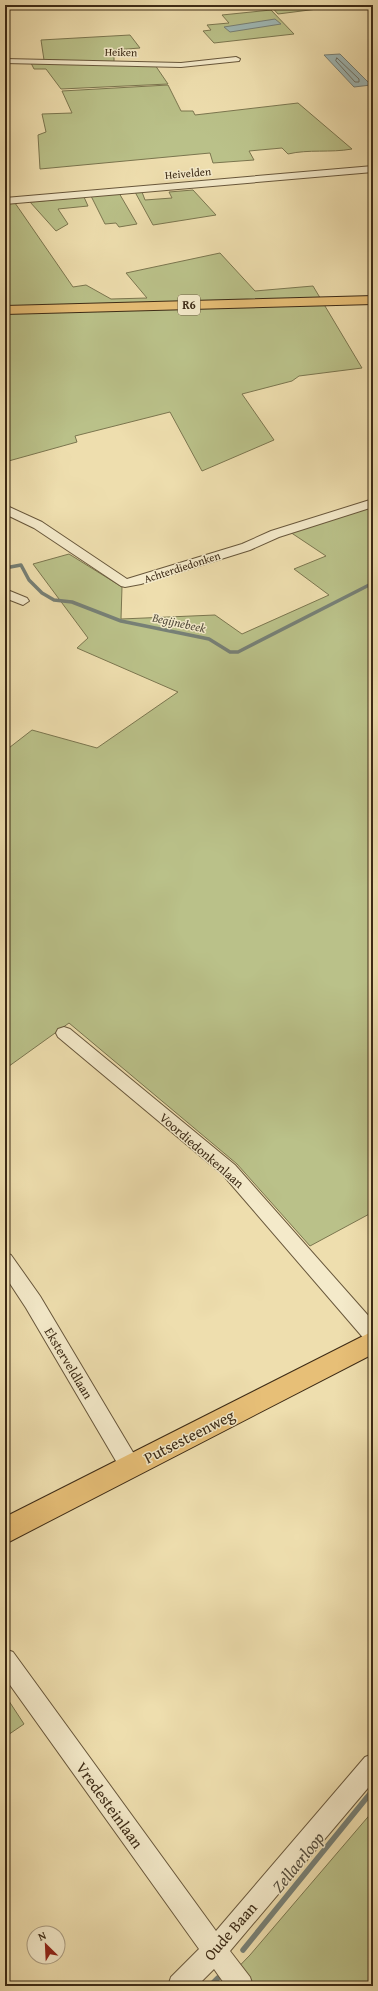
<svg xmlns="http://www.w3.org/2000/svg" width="378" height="1991" font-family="'Gentium Book Plus',serif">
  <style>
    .green { fill: #bac189; stroke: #7b764f }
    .water { fill: #9fb9b7; stroke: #778076 }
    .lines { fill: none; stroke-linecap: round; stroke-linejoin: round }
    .shore { stroke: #6e7266; stroke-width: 1 }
    .stream-far1 { stroke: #778076; stroke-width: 3.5 }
    .stream { stroke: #778076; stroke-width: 5.5 }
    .minor-casing { stroke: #68573b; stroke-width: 2 }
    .major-casing { stroke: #3c2a15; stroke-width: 2 }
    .minor { fill: #f4eaca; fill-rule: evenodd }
    .major { fill: #e7bf77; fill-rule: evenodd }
    .labels { text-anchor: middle; stroke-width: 3; stroke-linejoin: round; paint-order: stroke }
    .far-street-label { font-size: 11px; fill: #3c2a15; stroke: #f4eaca }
    .shield { fill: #f4eaca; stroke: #73644b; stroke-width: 1 }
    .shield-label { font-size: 12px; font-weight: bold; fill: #3c2a15 }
    .far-water-label { font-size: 12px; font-style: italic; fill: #554e3e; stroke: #f4eaca }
    .street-label { font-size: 13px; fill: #3c2a15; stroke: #f4eaca }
    .near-street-label { font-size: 16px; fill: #3c2a15; stroke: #f4eaca }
    .near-water-label { font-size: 17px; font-style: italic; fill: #554e3e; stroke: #f4eaca }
  </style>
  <rect width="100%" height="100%" fill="#eedeae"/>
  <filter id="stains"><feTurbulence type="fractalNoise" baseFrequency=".005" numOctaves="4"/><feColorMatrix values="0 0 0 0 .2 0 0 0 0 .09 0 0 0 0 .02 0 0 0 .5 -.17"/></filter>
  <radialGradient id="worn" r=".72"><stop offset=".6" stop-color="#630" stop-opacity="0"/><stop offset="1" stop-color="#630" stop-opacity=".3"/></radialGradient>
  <g class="green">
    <path d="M270,5H349L278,14Z"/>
    <path d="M271,10L294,34L214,43L203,31L211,30L207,25L229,23L222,15Z"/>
    <path d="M130,35L140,48L114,50V62L44,60L41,40Z"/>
    <path d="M31,63L155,65L168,84L61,89L46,69H34Z"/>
    <path d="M168,85L181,111H193L195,115L298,103L352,149C330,153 309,149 288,154L282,148L249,151L254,160L213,163L210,153L40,169L38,135L46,132L42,114L72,113L62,91Z"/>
    <path d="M193,190L216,215L153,225L135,192H142L145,200L172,198L169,192Z"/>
    <path d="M119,193L137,224L119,227L116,223L105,224L91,196Z"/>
    <path d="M84,197L88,206L58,209L68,224L56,231L30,202Z"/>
    <path d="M15,203L73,287L86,285L111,299L147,298L126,273L220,253L255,291L313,286L362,368L299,376L292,381L242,394L274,440L202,471L170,412L75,436L77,442L5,462V204Z"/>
    <path d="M373,506V1212L310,1246L237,1164L69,1023L5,1069V751L32,730L97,748L178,692L77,648L88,638L33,564L69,554L122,587L121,619L215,615L242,634L329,595L294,569L326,556L290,532Z"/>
    <path d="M5,1695L24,1724L5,1737Z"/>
    <path d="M373,1811V1986H220L250,1955Z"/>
  </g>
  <g class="water">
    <path d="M275,19L281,24L230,32L224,27Z"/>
    <path d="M340,54L371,85L354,87L324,55Z"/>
  </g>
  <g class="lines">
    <path class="shore" d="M337,58L359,79V82H355L336,61Z"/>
    <path class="stream-far1" d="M5,568L21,565L29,580L42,593L54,600L72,602L121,621L209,639L230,652H238L373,583"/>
    <g class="stream">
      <path d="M243,1950L373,1790"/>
      <path d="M210,1986L218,1978"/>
    </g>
    <defs>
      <g id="minor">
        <path d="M236,57L240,59L239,61L181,67L5,63V59L181,63Z"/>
        <path d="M373,166V172L5,204V198Z"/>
        <path d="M373,499V507L279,537L250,550L141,584L125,587L121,586L34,528L5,514V505L42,522L127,579L242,544L271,531Z"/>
        <path d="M5,589L27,598L29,601L23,605L5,598Z"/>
        <path d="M64,1027L70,1029L235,1165L373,1321V1343L366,1341L223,1175L58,1037L56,1033L58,1029Z"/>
        <path d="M5,1253L11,1255L40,1296L137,1459L140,1466L137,1473L130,1476L123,1473L26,1308L5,1276Z"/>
        <path d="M5,1649L13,1652L216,1931L365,1757L373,1754V1782L230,1951L250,1977L253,1986H226L214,1969L197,1986H168L171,1977L199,1949L5,1678Z"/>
      </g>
      <g id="major">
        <path d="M373,296V304L5,314V306Z"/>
        <path d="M373,1331V1354L5,1544V1517Z"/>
      </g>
    </defs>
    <use href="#minor" class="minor-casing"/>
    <use href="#major" class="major-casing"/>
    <use href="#minor" class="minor"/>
    <use href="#major" class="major"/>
  </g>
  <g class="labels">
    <g class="far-street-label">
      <text transform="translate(121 52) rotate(1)" y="4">Heiken</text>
      <text transform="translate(188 173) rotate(-5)" y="4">Heivelden</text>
      <text transform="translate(182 567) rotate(-18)" y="4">Achterdiedonken</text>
    </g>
    <rect class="shield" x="178" y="295" width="22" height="20" rx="3"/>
    <g class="shield-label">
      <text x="189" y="309">R6</text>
    </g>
    <g class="far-water-label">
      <text transform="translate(179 623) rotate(12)" y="4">Begijnebeek</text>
    </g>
    <g class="street-label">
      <text transform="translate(202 1150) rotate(41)" y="5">Voordiedonkenlaan</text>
      <text transform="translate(69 1363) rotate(59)" y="5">Eksterveldlaan</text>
    </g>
    <g class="near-street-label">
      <text transform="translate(189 1436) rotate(-27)" y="6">Putsesteenweg</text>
      <text transform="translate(110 1805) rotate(54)" y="6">Vredesteinlaan</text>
      <text transform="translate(230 1931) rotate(-49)" y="6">Oude Baan</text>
    </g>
    <g class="near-water-label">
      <text transform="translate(298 1862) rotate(-51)" y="6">Zellaerloop</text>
    </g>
  </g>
  <rect width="378" height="1991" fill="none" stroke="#eedeae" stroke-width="20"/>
  <rect x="6" y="6" width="366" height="1979" fill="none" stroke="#3c2a15" stroke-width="2"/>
  <rect x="10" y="10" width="358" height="1971" fill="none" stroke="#3c2a15"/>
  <g transform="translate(46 1945) rotate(336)"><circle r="19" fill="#f4eaca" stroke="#aa9d82"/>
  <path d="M0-3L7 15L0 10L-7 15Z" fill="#8f2418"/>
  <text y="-6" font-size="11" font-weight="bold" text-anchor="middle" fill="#3c2a15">N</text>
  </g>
  <rect width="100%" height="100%" filter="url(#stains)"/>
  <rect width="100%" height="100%" fill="url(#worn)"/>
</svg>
